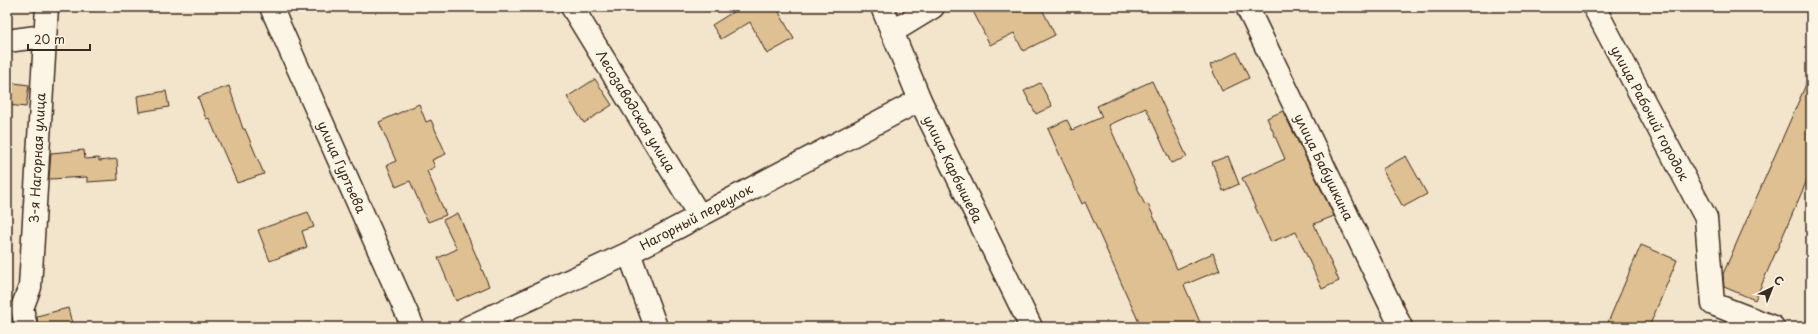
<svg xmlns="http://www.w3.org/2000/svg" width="1818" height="334" font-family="'Playpen Sans',sans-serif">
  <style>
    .building { fill: #dfc092; stroke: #3b2a1e }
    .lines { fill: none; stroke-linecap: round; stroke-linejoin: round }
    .minor-casing { stroke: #3b2a1e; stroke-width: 25 }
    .minor { stroke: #fcf5e5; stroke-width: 22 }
    .labels { text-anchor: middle; stroke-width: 3.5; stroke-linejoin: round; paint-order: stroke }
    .street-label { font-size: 13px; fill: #3b2a1e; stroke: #fcf5e5 }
  </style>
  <rect width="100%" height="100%" fill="#f3e5cc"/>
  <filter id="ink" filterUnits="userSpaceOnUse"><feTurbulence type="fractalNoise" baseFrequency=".025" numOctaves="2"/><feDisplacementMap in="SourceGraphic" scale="8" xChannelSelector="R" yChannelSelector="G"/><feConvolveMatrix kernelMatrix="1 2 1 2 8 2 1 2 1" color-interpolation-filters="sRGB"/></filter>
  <g filter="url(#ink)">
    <g class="building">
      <path d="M741,7H776L794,39L767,54L750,22L721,39L712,25Z"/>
      <path d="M971,7H1041L1055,35L1023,51L1014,33L990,45Z"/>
      <path d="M1237,52L1249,78L1222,91L1210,65Z"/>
      <path d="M1811,73V171L1755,300L1724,287L1723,274Z"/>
      <path d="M595,79L612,105L584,123L567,97Z"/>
      <path d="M1152,81L1187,157L1171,163L1146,108L1109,125L1145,205L1148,204L1177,269L1213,253L1220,270L1184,285L1202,327H1141L1085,202L1082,204L1048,129L1067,120L1072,130L1102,117L1097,106Z"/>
      <path d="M7,82L29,85L26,107L7,105Z"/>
      <path d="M1040,83L1052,106L1036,114L1024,91Z"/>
      <path d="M229,86L243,129H245L264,174L237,183L209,118L206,119L198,97Z"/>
      <path d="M166,91L169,107L139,112L137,96Z"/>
      <path d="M419,104L426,122L431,120L446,154L432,160L435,167L427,171L446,215L428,222L410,181L396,187L387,165L396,161L379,122Z"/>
      <path d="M1283,111L1334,216L1314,224L1339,281L1322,289L1296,232L1271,242L1242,178L1285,159L1267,118Z"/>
      <path d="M84,150L85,159L99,158V161L117,159L118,180L87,182V177L49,179L51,153Z"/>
      <path d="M1228,156L1239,184L1223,191L1212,162Z"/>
      <path d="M1406,156L1427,194L1403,207L1382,169Z"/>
      <path d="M308,212L314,227L302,231L307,247L270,261L258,230Z"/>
      <path d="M458,213L489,286L456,301L438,258L457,249L443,220Z"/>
      <path d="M1641,245L1677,260L1649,327H1606Z"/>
      <path d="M68,308L73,327H38L37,316Z"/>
    </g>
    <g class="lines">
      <defs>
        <g id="minor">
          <path d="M271,7L413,327"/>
          <path d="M572,7L699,215"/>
          <path d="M882,7L920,100L1031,327"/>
          <path d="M1247,7L1401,327"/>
          <path d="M1594,7L1706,218L1713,304L1773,327"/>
          <path d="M892,32L933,7"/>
          <path d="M7,41L44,36"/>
          <path d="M629,253L656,327"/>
          <path d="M26,327L22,308L30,287L47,7"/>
          <path d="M469,327L629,253L920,100"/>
        </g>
      </defs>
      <use href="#minor" class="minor-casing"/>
      <use href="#minor" class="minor"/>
    </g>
  </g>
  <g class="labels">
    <g class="street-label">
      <text transform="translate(636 111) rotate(59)" y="5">Лесозаводская улица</text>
      <text transform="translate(1650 113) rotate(62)" y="5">улица Рабочий городок</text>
      <text transform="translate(37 158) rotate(-87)" y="5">3-я Нагорная улица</text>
      <text transform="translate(342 167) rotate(66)" y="5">улица Гуртьева</text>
      <text transform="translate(1324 167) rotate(64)" y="5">улица Бабушкина</text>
      <text transform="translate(953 169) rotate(64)" y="5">улица Карбышева</text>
      <text transform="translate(696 217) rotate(-28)" y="5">Нагорный переулок</text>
    </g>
  </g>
  <rect width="1818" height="334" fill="none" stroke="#fcf5e5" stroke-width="24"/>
  <rect x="12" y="12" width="1794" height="310" fill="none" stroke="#3b2a1e" stroke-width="1.5" filter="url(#ink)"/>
  <g transform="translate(1772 288) rotate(43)" stroke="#fcf5e5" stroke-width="3" paint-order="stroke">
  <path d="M0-3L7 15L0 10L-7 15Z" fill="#3b2a1e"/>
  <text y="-6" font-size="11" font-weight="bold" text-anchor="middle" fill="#3b2a1e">С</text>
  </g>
  <path d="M28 44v6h62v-6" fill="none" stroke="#3b2a1e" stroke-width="2"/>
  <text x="34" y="44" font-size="12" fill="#3b2a1e" stroke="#fcf5e5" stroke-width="3" paint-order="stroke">20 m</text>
</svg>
